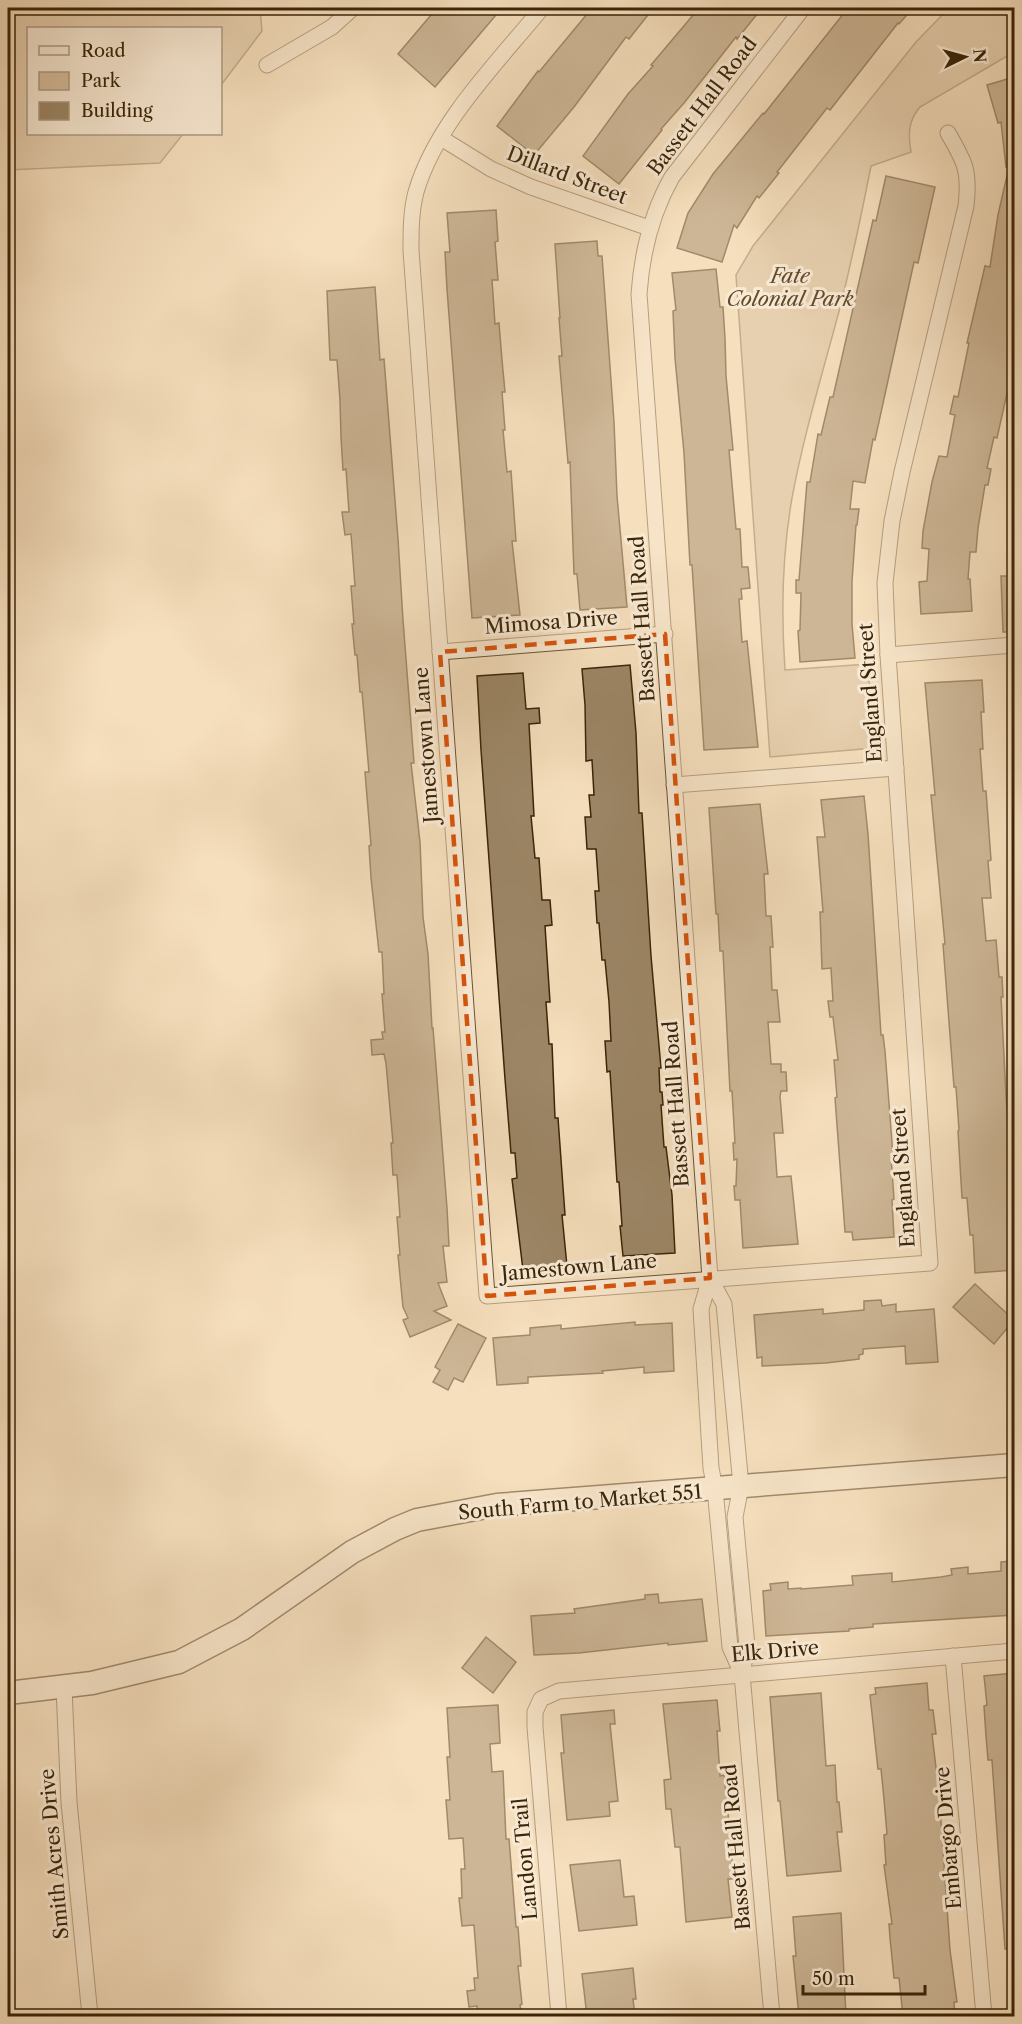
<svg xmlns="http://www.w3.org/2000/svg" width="1022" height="2024" font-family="'Libre Caslon Text',serif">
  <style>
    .green { fill: #d6bf9e; stroke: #887253; stroke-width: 1.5 }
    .building { fill: #9c8666; stroke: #3a2508; stroke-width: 1.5 }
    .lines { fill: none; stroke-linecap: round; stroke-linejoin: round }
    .minor-casing { stroke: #695435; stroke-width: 17 }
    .secondary-casing { stroke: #3a2508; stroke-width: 25 }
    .minor { stroke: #f9ead4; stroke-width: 15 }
    .secondary { stroke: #f9ead4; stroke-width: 22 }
    .marked { fill: none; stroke: #d7540c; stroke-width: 4.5; stroke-dasharray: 12 8; stroke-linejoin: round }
    .labels { text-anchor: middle; stroke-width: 6; stroke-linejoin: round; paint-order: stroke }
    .street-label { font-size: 20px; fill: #3a2508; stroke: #f9ead4 }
    .park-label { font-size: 20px; font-style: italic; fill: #614c2e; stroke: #f9ead4 }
  </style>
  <rect width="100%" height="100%" fill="#f6dfbd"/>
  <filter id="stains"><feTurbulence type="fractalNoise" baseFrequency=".00333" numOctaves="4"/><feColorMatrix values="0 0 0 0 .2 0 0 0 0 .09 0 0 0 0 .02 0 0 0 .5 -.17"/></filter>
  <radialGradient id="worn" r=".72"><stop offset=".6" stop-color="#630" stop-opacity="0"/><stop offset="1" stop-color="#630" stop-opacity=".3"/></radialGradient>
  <g class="green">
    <path d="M8,8H260L262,31L221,85L220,28H28V134H183L160,163L8,170Z"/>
    <path d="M949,8H1014V52L920,107C908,121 908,134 911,152L871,166C862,212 852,259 841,304C824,368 804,433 792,498C782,555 781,613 785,670L868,664L874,748L770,757L736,275L753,246L916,42Z"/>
  </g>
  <g class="building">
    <path d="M437,8H502L435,87L398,54Z"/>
    <path d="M592,8H652L646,14L648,15L629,39L626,37L574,107L534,155L497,126L538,71L539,72Z"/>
    <path d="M699,8H762L737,39L736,37L684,103L661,129L662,130L619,184L583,156L628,94L653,66L651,65Z"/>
    <path d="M848,8H913L899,24L898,23L830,110L827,108L777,172L779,173L759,198L757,196L737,228L734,225L722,262L677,248L688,213L713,174L763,113L764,114Z"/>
    <path d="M1014,77V362L997,438L994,437L987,468L991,469L988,485H985L978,528L976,552H970L968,579H970L972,611L921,614L919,582L927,581L929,549L922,548L923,531L932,482L939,456L947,457L955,415L950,414L954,396L958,397L969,343H967L985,266L990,267L998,215L1009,167H1006L1001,122L998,123L987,85Z"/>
    <path d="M886,176L935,187L918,263L914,262L875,440L873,439L865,483L853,481L850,509H859L857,525H856L852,581V624L855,658L800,662L798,631L800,630L801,593H796V580H799L807,482H810L818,434L821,435L830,397H833L873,220L876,221Z"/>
    <path d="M496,210L498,241L495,242L498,280H492L495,324L499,323L502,360L505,392H502L505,430H503L507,472L511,471L516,541H512L520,615L472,618L447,289L445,252H450L447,213Z"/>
    <path d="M597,241L598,256H602L614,422L617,496L627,607L580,610L577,574H574L570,462L568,463L559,356H562L559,318H560L555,244Z"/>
    <path d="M716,269L720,307H723L725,338L726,376L733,450H729L736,529H740L742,567H748L750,588L741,589L742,599H739L742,642L747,641L758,747L704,750L692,565H690L684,453L675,358L673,311L676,310L672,273Z"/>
    <path d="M375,287L380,360L384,359L398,539L403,620L414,763H411L420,842L423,917L428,954L432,1028H433L447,1208L449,1246H443L447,1282L438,1283L447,1306L434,1311L451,1320L410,1337L403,1320L408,1318L403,1307L398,1255H400L397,1217H400L397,1175H393L391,1143H393L386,1063L384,1054L372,1055L371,1040L383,1039L382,1032H385L382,994H384L382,952H379L371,878L369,846L371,845L365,772H369L362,692H360L357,655H355L352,624H354L351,586H355L351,534L345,535L342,512H349L346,469L343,470L341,437L340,400L337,360H330L327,291Z"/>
    <path d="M1001,576H1014V632H1003Z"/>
    <path d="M630,665L636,733L639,813H642L651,956L661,1068H659L660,1092H662L663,1105H661L664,1147H666L672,1195L675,1253L623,1256L620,1226H622L619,1182H617L610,1071L607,1072L605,1041H611L609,1002L605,960H602L599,923H597L595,891H599L596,849H587L585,817H591L589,795H594L592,760L586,761L585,705L582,669Z"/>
    <path d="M523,673L526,709L539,708L540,723L529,724L534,816H531L535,858H539L542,900H550L552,925L545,926L550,1002H546L549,1044H552L555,1118H558L565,1215H562L567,1266L523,1270L512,1179L517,1178L515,1153H511L505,1079L481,750L477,676Z"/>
    <path d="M982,680L984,712H981L983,749H980L983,791H986L991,860L988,861L991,898H982L986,941L996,940L999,977H1002L1003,997H1001L1006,1096L1008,1127H1014V1143L1013,1144L1014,1174V1270L975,1273L973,1235H970L967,1198H962L958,1131L959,1130L956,1087H954L943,944H945L931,795H935L925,683Z"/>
    <path d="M864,796L868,834L881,1035H883L885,1051L893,1156H891L894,1199L892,1200L894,1237L853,1240L852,1232H845L835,1098L837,1097L834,1060H838L833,1017H830L828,1001H833L831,968L822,969L820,912H823L817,837H825L821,800Z"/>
    <path d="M760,804L768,874H764L766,916H771L773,947H770L772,990H777L780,1022H768L771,1064H781V1072H786L787,1091H781L780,1096L783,1133H774L777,1177L791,1176L798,1244L743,1248L740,1200H735L734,1186H736L737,1159L734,1160L733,1143H735L732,1091H730L723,951H720L718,914H716L709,808Z"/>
    <path d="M975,1284L1014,1320L994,1344L953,1307Z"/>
    <path d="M881,1300L882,1306L896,1304V1312L934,1309L938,1362L906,1364L905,1346L863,1349V1354L859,1355V1359L826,1363L762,1366V1357L757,1358L754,1315L823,1309V1314L864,1310V1301Z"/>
    <path d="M635,1322V1325L672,1323L674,1371L644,1373V1367L602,1371L603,1373L528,1377V1383L497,1385L493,1338L530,1335V1328L561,1325V1329Z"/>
    <path d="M458,1324L486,1338L463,1382L454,1378L448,1390L433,1382L440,1370L435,1367Z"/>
    <path d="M1014,1561V1615L873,1624V1627L849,1629V1631L766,1636L763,1591L771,1590L770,1584L788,1582V1589L801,1588V1589L853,1585L852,1576L892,1573V1582L941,1577L952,1575L951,1569L968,1567V1574L1001,1571V1562Z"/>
    <path d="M658,1594L659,1603L702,1599L707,1641L668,1645V1643L579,1653L534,1655L531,1616L575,1613L574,1609L645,1599V1595Z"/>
    <path d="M486,1637L516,1662L493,1693L462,1668Z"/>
    <path d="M1014,1673V1948L1005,1949L992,1760H988L986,1736L984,1706L987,1705L984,1676Z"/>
    <path d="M927,1683L929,1710H933L936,1734H932L939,1793L950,1950L957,2002H954L955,2016H903L899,1978H894L890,1938L889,1924H892L884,1865H886L884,1835L887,1834L884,1799L881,1769H878L870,1695L876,1694L875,1688Z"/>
    <path d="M821,1693L826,1766L835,1765L837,1802H839L842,1832H837L841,1871L787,1876L780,1801H778L770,1697Z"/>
    <path d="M717,1700L720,1731H717L720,1776L724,1775L731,1842H730L734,1879H728L732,1917L686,1922L680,1847H675L671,1809H666L664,1780L671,1779L663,1704Z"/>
    <path d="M498,1705L500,1743L490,1744L492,1772L503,1771L506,1839H509L516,1927H518L521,1966H518L522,2004L520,2005L521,2011L477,2015V2006L469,2007L467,1991L475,1990L474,1978H478L474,1925L462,1926L459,1898H462L461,1869H465L463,1838L449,1839L446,1800H450L447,1757H450L447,1708Z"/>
    <path d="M614,1710L615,1724H610L618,1801L609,1802L610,1816L567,1820L561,1753H564L561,1715Z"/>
    <path d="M620,1860L624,1897L634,1896L637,1925L579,1931L570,1865Z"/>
    <path d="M841,1913L846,2016H799L793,1956H796L793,1917Z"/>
    <path d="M633,1968L636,1999H633L635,2016H587L582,1974Z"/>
  </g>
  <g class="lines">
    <defs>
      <g id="minor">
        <path d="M542,8C498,62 436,123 416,192C411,211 411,230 411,250L487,1296L930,1263L888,655L885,583L892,521L902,472L966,206C970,171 965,162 948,133"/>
        <path d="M267,65L332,27L353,8"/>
        <path d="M441,138L491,169L531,187L649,228"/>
        <path d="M440,652L665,634"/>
        <path d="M888,655L1014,645"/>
        <path d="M674,785L896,768"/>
        <path d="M710,1278L724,1304L741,1486L735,1517L747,1646L742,1674L772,2016"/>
        <path d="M953,1656L984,2016"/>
        <path d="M742,1674L730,1647L715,1489L711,1468L701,1309L710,1278L639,294C642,252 651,214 672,177L803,8"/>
        <path d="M64,1688L69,1802L90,2016"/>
        <path d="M559,2016L535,1727V1712L541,1699L559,1691L1014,1651"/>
      </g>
      <path id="secondary" d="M8,1693L92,1683L179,1662L242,1629L352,1552L395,1529L417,1520L497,1505L1014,1465"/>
    </defs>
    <use href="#minor" class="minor-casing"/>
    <use href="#secondary" class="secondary-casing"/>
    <use href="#minor" class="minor"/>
    <use href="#secondary" class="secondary"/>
  </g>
  <path d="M0 0H1022V2024H0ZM665,634L710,1278L487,1296L440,652Z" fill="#f6dfbd" fill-opacity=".55" fill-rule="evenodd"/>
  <path class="marked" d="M665,634L710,1278L487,1296L440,652Z"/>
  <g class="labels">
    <g class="street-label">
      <text transform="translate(702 106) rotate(-53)" y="7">Bassett Hall Road</text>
      <text transform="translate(567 175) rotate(21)" y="7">Dillard Street</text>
      <text transform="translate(642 619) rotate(-94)" y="7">Bassett Hall Road</text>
      <text transform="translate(551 622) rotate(-4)" y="7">Mimosa Drive</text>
      <text transform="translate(870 693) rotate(-94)" y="7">England Street</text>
      <text transform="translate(426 745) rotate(-94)" y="7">Jamestown Lane</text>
      <text transform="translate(676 1104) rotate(-94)" y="7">Bassett Hall Road</text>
      <text transform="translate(903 1178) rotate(-94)" y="7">England Street</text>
      <text transform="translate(579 1267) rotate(-5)" y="7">Jamestown Lane</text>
      <text transform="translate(580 1502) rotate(-5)" y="7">South Farm to Market 551</text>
      <text transform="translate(775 1651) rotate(-5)" y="7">Elk Drive</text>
      <text transform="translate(948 1838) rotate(-95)" y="7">Embargo Drive</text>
      <text transform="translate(736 1847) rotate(-95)" y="7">Bassett Hall Road</text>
      <text transform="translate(54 1854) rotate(-95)" y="7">Smith Acres Drive</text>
      <text transform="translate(525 1859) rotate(-95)" y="7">Landon Trail</text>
    </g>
    <g class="park-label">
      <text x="790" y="283">Fate<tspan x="790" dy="23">Colonial Park</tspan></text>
    </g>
  </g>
  <rect width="1022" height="2024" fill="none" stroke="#f6dfbd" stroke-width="30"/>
  <rect x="9" y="9" width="1004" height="2006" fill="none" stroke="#3a2508" stroke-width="3"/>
  <rect x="15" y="15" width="992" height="1994" fill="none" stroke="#3a2508" stroke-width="1.5"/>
  <rect x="27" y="27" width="195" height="108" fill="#f9ead4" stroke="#ad9b82" stroke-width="1.5"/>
  <rect x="39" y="46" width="30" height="9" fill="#f9ead4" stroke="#ad9b82" stroke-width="1.5"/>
  <text x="81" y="57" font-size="18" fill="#3a2508">Road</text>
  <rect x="39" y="72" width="30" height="18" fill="#d6bf9e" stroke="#ad9b82" stroke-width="1.5"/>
  <text x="81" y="87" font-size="18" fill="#3a2508">Park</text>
  <rect x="39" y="102" width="30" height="18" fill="#9c8666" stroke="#ad9b82" stroke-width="1.5"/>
  <text x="81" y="117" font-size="18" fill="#3a2508">Building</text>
  <g transform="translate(965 57) rotate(85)" stroke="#f9ead4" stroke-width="4.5" paint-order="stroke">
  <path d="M0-4.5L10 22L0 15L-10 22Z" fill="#3a2508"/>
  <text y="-9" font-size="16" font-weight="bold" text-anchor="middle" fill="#3a2508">N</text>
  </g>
  <path d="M803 1985v9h122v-9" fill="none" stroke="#3a2508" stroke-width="3"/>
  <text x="812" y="1985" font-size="18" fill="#3a2508" stroke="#f9ead4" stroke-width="4.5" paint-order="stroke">50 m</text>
  <rect width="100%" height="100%" filter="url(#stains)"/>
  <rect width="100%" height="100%" fill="url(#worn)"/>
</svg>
